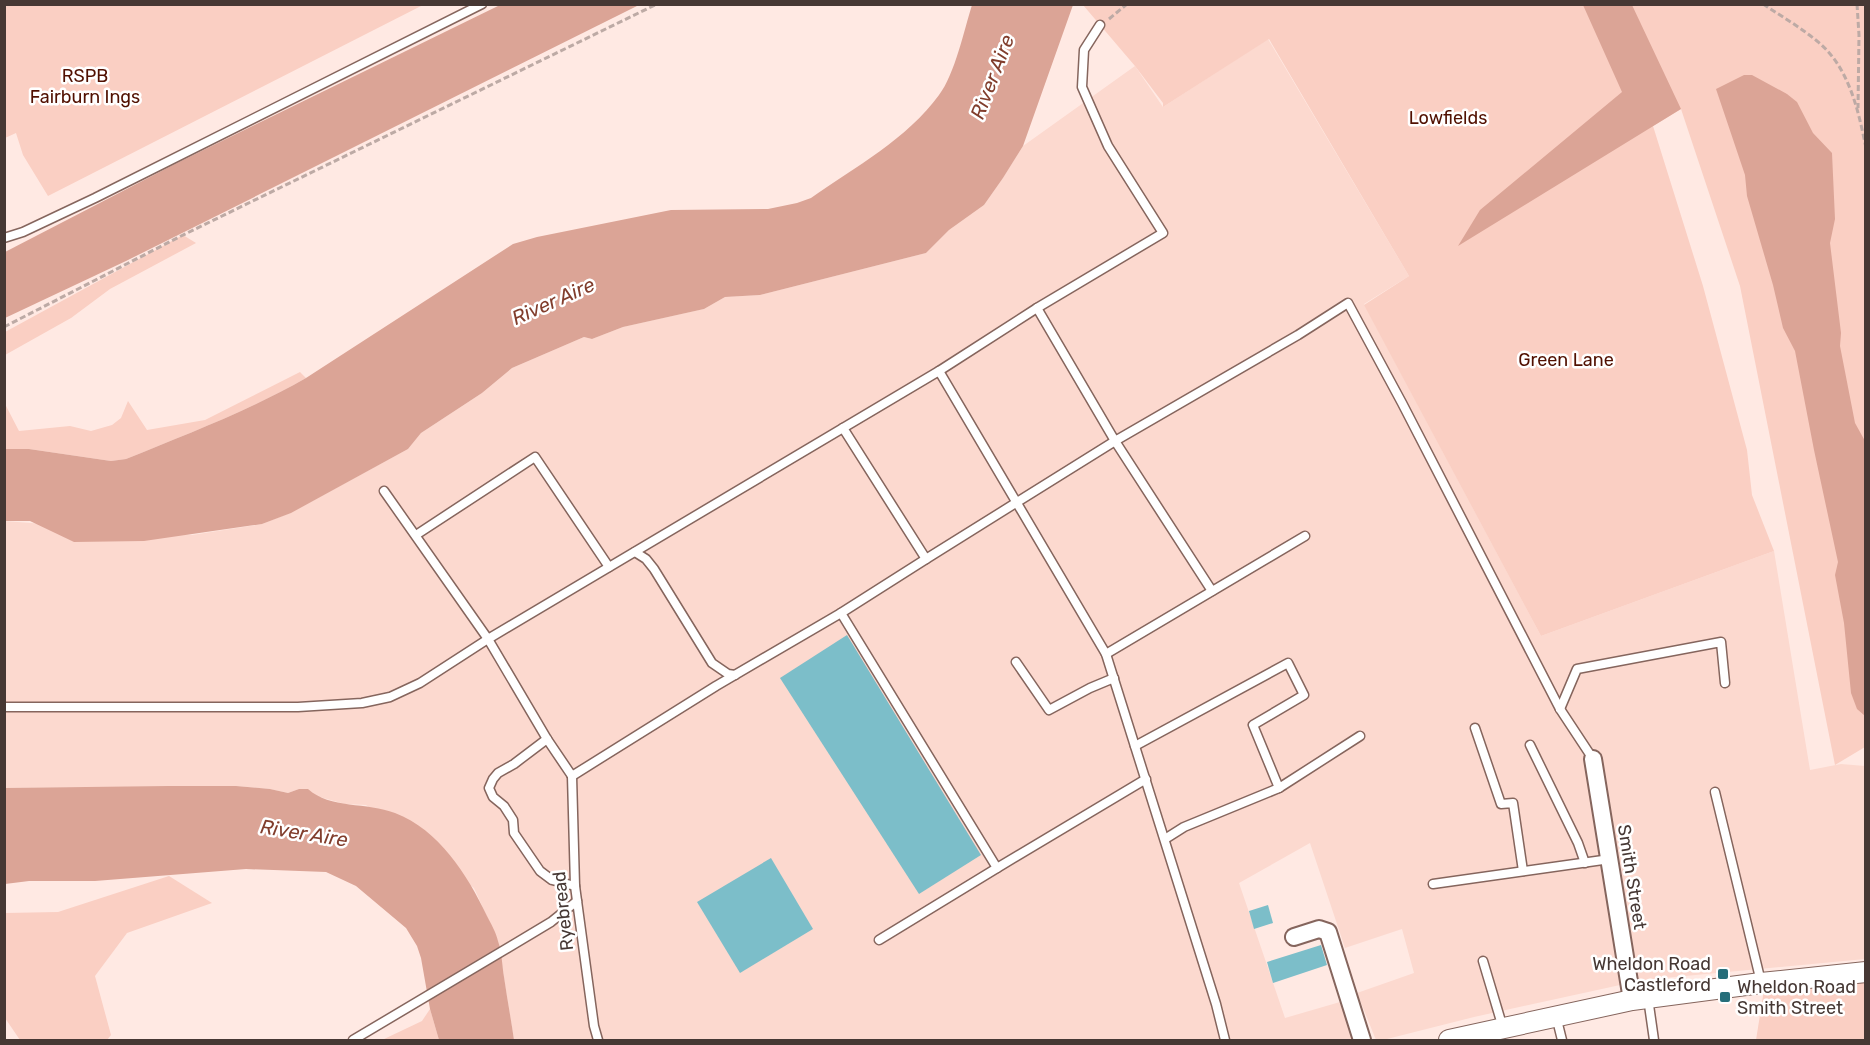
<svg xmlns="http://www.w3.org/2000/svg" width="1870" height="1045" font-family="Rubik,sans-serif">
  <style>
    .built { fill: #fcd9cf }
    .green { fill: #facfc3 }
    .water { fill: #dba496 }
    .building { fill: #7cbec9 }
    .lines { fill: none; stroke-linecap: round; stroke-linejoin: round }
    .service-casing { stroke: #85655d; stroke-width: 11 }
    .minor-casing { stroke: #85655d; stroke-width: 20 }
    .tertiary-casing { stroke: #85655d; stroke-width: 22 }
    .path { stroke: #bdaaa5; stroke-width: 3; stroke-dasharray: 6 3; stroke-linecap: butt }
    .service { stroke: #fff; stroke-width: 8 }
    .minor { stroke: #fff; stroke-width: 16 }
    .tertiary { stroke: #fff; stroke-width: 20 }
    .poi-dot { fill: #266e7a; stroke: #fff; stroke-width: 2 }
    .labels { text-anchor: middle; stroke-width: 5; stroke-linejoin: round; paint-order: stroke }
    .park-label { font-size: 18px; fill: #511001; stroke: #fff }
    .street-label { font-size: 18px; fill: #463834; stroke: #fff }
    .poi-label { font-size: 18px; fill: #463834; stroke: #fff; text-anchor: end }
    .water-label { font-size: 20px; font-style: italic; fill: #813d2c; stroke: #fff }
  </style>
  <rect width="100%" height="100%" fill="#ffe9e3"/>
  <path class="built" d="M1268,39L1409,276L1364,304L1541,636L1774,551L1810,770L1841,764L1865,766V959L1643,980L1474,1017L1383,1040H1376L1357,993L1414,973L1402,929L1345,948L1310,843L1239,883L1285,1018L1340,1002L1353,1040H514L498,941L474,888L366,805L345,804L316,796L299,789L288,793L270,789L236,786L5,788L4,521L192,535L262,524L290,513L408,449L421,433L482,393L512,368L584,337L592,339L623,327L704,309L725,297L760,295L926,253L949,230L984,205L1003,178L1023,146L1135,66L1163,107Z"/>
  <g class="green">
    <path d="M5,4H423V5L48,196L23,155L16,133L5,138Z"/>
    <path d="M1083,5H1865V747L1835,765L1740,286L1681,109L1653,126L1703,286L1747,450L1752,495L1774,551L1541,636L1364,305L1409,276L1269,39L1163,107V103L1135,66Z"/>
    <path d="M183,235L196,243L110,289L71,318L5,355V332Z"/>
    <path d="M300,372L306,378C248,411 187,434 126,459L111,461L29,449H5L4,402L19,431L70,426L91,431L112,425L121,418L128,401L147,430L205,420Z"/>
    <path d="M169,876L212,903L127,933L95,976L111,1035L107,1040H20L5,1018V913L58,912Z"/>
    <path d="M1865,981V1040H1756L1764,990Z"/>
    <path d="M430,1009L439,1040H382L422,1021Z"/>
  </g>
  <g class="water">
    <path d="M500,5H639L126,261L5,318V252L175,164Z"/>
    <path d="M972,5H1073L1023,146L1003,178L984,205L949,230L926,253L760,295L725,297L704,309L623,327L592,339L584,337L512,368L482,393L421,433L408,449L291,513L262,524L144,541L74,542L30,521H5V449H29L111,461L126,459C187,434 248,411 306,378L513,244L537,237L671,210L768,209L797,203L811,198C855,167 907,139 939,95C955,74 964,30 972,5Z"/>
    <path d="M1583,5H1632L1681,109L1458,246L1480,210L1622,92Z"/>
    <path d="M1744,75H1752L1787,94L1797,102L1813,133L1832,153L1835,219L1830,243L1841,333L1840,346L1855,423L1865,441V716L1857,709L1851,693L1844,623L1835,575L1838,562L1814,450L1795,351L1783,328L1773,285L1747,196L1745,175L1716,89Z"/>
    <path d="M168,786H236L270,789L288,793L299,789H308C330,809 367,802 395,813C439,830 467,874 487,916C491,924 496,932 498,941C502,952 502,965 504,977C507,998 511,1019 514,1040H439L430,1009L421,958L417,946L406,928L356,886L326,872L246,869L95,881H29L5,884V788Z"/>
  </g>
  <g class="building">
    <path d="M847,635L981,855L919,894L780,678Z"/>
    <path d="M771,858L813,929L740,973L697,902Z"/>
    <path d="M1268,905L1273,923L1254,929L1249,911Z"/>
    <path d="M1321,945L1327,965L1273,983L1267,962Z"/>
  </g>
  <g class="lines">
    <defs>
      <g id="service">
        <path d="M4,238L23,232L95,198L482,4"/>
        <path d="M1037,308L1115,441L1298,335L1348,303L1402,403L1560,709L1593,759"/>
        <path d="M939,371L1037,308L1163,233L1108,146L1082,87L1084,50L1100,25"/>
        <path d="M843,428L926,559L841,613L997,868L1146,779"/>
        <path d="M384,491L488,639L547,739L572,776"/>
        <path d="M416,535L535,457L609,567"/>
        <path d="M635,552L646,559L654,569L712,663L728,674L735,675"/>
        <path d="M926,559L1115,441L1212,591"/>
        <path d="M1106,654L1305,536"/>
        <path d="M1016,662L1049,710L1090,688L1114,678"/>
        <path d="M4,707H298L362,703L390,697L420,683L488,639L939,371L1106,654L1216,1004L1225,1040"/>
        <path d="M1560,709L1577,669L1721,642L1725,683"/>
        <path d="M1475,728L1501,804L1513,803L1523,871"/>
        <path d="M547,739L514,764L498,773L493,779L489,788L493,797L504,806L513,820L514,833L540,871L552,880L575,886"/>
        <path d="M1530,745L1578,843L1585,863"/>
        <path d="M1135,746L1288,663L1304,695L1253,725L1279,788"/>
        <path d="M572,776L716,686L841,613"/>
        <path d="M572,776L575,886L594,1026L598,1040"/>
        <path d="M1715,792L1761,982"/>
        <path d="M1165,839L1184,827L1279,788L1360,736"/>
        <path d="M1433,884L1610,859"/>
        <path d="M879,940L997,868"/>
        <path d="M1483,961L1503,1028"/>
        <path d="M1648,998L1654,1040"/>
        <path d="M1556,1016L1562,1040"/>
        <path d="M353,1040L511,946L551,922L577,901"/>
      </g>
      <g id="minor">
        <path d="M1593,759L1632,1000"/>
        <path d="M1294,937L1319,929L1328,932L1362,1040"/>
      </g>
      <path id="tertiary" d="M1449,1040L1632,1000L1761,983L1866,972"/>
    </defs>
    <use href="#service" class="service-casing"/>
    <use href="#minor" class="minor-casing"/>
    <use href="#tertiary" class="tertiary-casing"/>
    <g class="path">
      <path d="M1763,4C1781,16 1800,27 1817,41C1849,67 1858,109 1866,148"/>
      <path d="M1857,4L1859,35L1858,108"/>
      <path d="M1109,19L1127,4"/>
      <path d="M4,327L181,236L657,4"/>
    </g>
    <use href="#service" class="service"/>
    <use href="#minor" class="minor"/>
    <use href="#tertiary" class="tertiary"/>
  </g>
  <g class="poi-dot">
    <rect x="1717" y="968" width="12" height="12" rx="3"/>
    <rect x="1719" y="991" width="12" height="12" rx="3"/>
  </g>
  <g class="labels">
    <g class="park-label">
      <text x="85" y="82">RSPB<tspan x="85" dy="21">Fairburn Ings</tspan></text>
      <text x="1448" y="124">Lowfields</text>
      <text x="1566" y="366">Green Lane</text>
    </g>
    <g class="street-label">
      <text transform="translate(1632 877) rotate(81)" y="6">Smith Street</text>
      <text transform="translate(563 911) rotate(-96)" y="6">Ryebread</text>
    </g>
    <g class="poi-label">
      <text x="1711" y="970">Wheldon Road<tspan x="1711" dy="21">Castleford</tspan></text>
      <text x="1737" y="993" text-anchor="start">Wheldon Road<tspan x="1737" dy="21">Smith Street</tspan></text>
    </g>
    <g class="water-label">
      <text transform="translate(992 77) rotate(-69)" y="7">River Aire</text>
      <text transform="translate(553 301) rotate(-24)" y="7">River Aire</text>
      <text transform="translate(304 833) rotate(9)" y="7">River Aire</text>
    </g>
  </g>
  <rect width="1870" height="1045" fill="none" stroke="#463834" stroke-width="12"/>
</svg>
